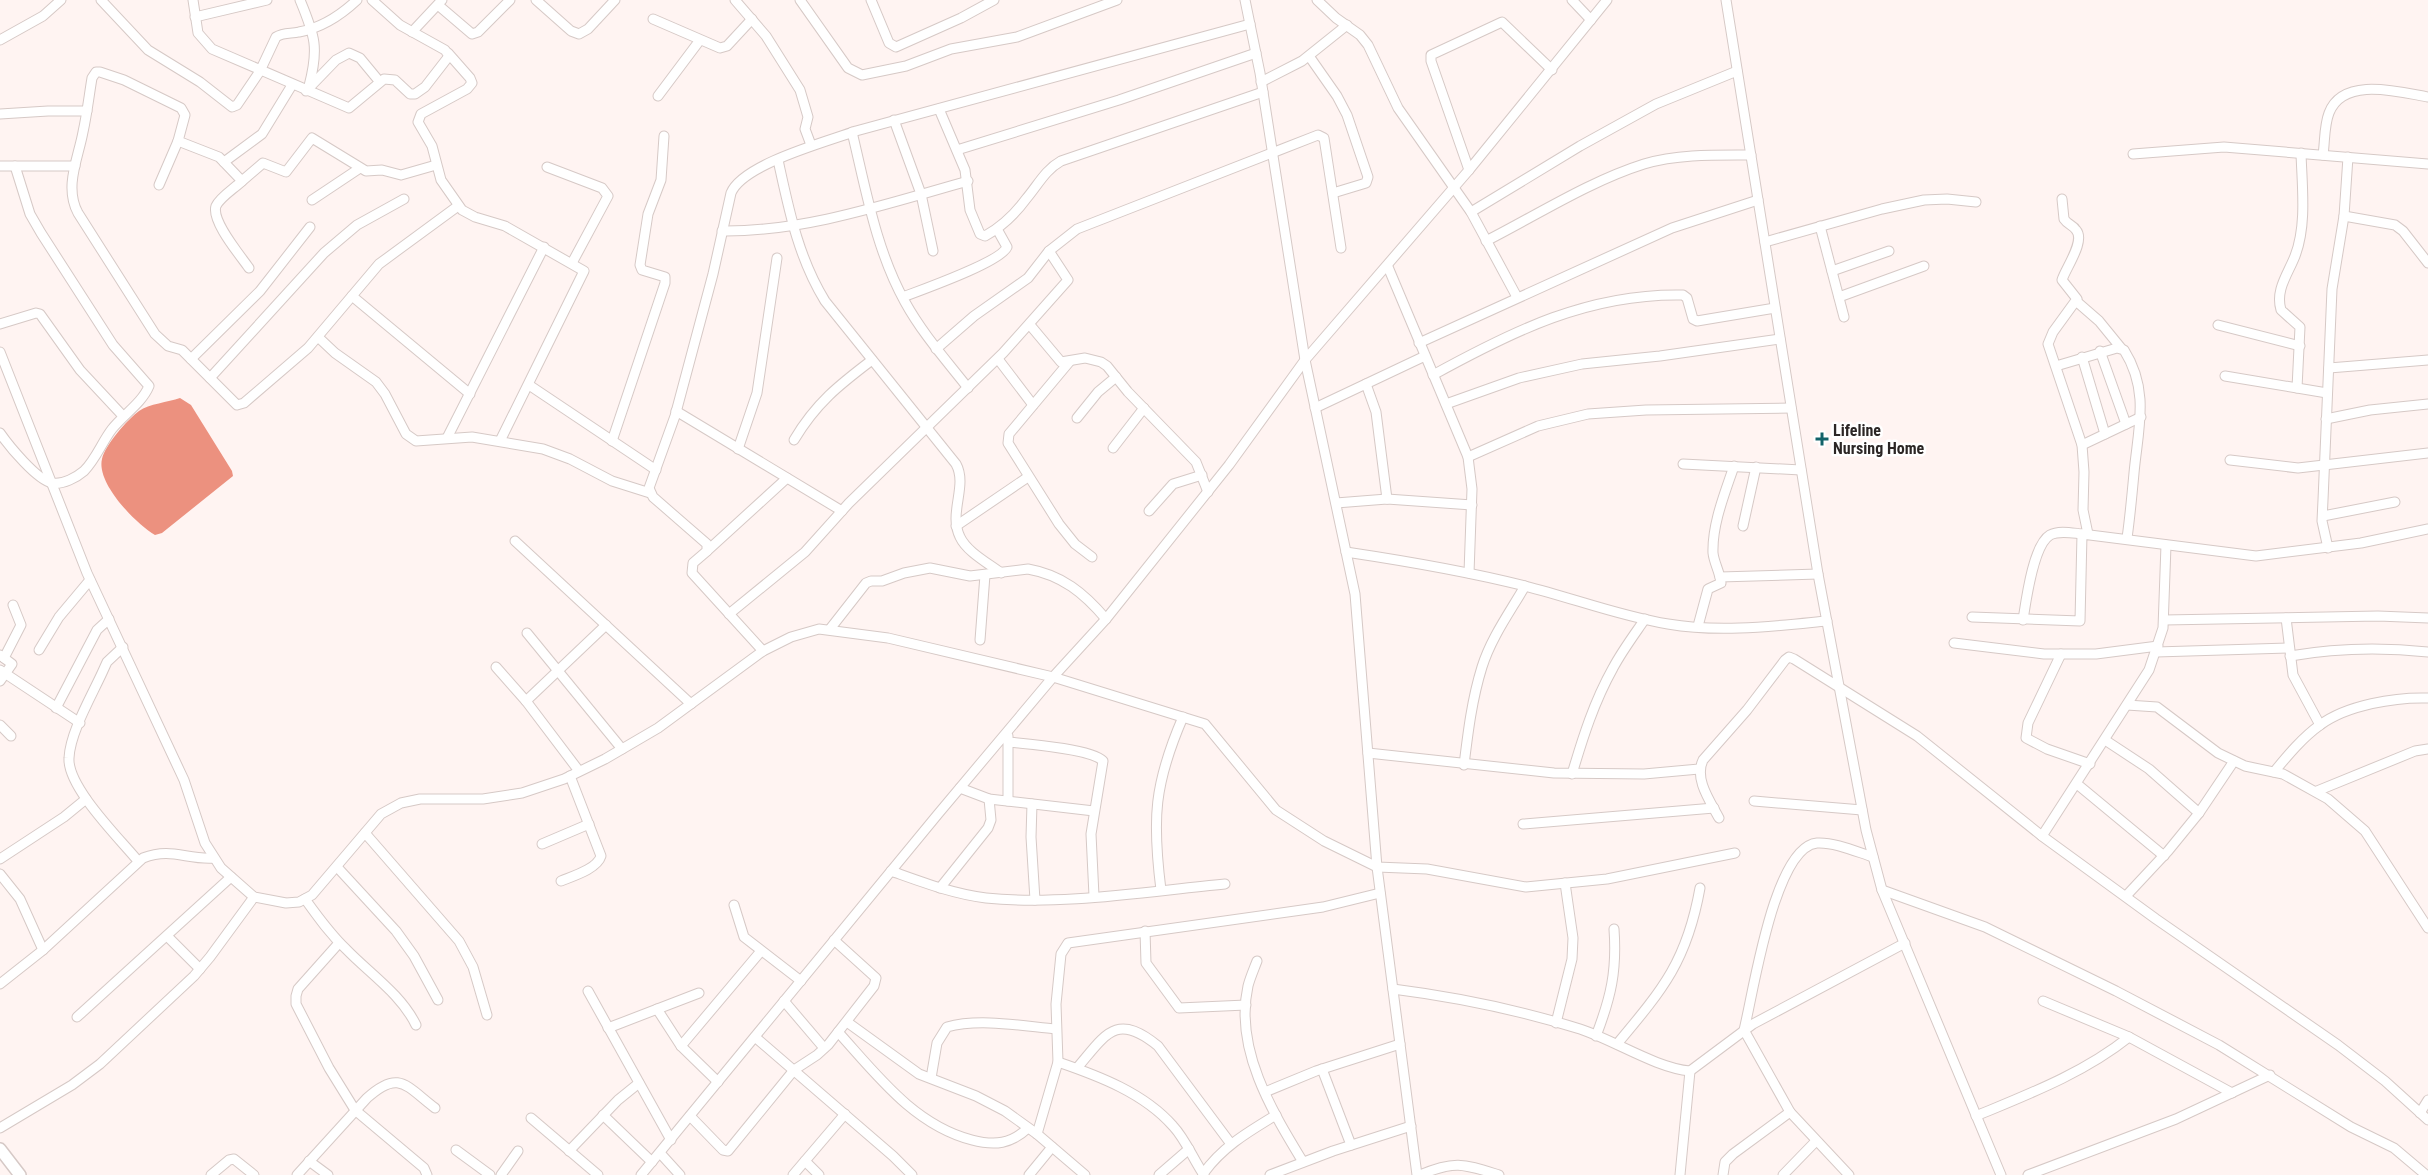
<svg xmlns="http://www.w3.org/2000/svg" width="2428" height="1175" font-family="'Roboto Condensed',sans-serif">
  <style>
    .water { fill: #ec917f }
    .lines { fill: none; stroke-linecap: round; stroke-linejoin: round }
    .minor-casing { stroke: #d6c9c6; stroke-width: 11 }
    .tertiary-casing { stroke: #d6c9c6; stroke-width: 14 }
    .minor { stroke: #fff; stroke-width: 9 }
    .tertiary { stroke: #fff; stroke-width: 11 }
    .poi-dot { fill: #126269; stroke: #fff; stroke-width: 2 }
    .labels { text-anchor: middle; stroke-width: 5; stroke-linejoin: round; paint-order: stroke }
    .poi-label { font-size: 16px; font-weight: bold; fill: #2b2625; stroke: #fff; text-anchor: start }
  </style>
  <rect width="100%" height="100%" fill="#fff4f2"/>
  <path class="water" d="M180,398L191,405L232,471L233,476L162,533L155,535C136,524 96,483 102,459C105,445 128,419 139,411C149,404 168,402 180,398Z"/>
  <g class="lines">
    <defs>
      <g id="minor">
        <path d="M101,0L148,50L200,82L232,107L237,105L260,71L276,37C284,32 291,34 299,32C321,28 341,15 357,0"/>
        <path d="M193,0L198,33L212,49L349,108L384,79L395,80L410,94H415L425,87L449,56L445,50L400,25L372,0"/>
        <path d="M300,0C315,36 319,48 309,86"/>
        <path d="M536,0L571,31L579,34L588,29L615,0"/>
        <path d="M735,0L766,36L800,90L808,117L805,129L811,145"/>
        <path d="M800,0L848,68L862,75L906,66L951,49L1017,37L1117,0"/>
        <path d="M871,0L889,43L896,47L961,18L994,0"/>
        <path d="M1245,0L1260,73L1305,360L1355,594L1377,867L1417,1175"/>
        <path d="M1317,0L1336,18L1360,35L1368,45L1398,108L1471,212L1517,297"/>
        <path d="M1572,0L1591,20"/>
        <path d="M1726,0L1818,574L1866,830L1882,890L2001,1175"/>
        <path d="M438,5L472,34L478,32L510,0"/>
        <path d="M195,17L267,0"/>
        <path d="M653,19L720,48L727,46L752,19"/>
        <path d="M412,32L442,0"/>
        <path d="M0,40L43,16L61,0"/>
        <path d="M448,53L470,78L472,83L467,89L421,114L418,122L432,146L441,180L462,210L475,217L505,226L584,271L500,441"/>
        <path d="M1309,56L1337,96L1347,115L1368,177L1366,183L1333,193"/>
        <path d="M1261,82L1302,61L1347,25"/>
        <path d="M306,91L336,60L349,53L360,58L379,81"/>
        <path d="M658,96L700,40"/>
        <path d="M939,109L965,170L970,210L980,234L985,236C1001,227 1015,214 1026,199C1038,185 1045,170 1061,161L1263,92"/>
        <path d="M0,114L48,111H87"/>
        <path d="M894,120L921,194L933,251"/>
        <path d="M852,132C866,190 876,250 905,302C922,333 946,360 968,388"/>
        <path d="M957,150L1119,100L1256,53"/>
        <path d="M2133,154L2224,147L2428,164"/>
        <path d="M2323,155C2325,141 2324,126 2329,113C2343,76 2399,92 2428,97"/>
        <path d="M778,160C789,210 798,257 825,301L956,464C968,486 948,513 960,537C967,552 988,563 1001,573"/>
        <path d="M224,162L262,134L292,85"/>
        <path d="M436,165L401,175L382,170L366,171L312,138L286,172L263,163L242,181L219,157L178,141L185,115L181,108L124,80L100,72H96L92,78C89,96 87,114 83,132C78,159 64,187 78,213L155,334L168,346L182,350L237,405L244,403L308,348L379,264L458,206"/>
        <path d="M0,166H75"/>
        <path d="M547,167L602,188L608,196L572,263"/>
        <path d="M1469,170L1431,61V55L1502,22L1552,70"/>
        <path d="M242,181C235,188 220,197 216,206C211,221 240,255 249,268"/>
        <path d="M159,185L178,141"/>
        <path d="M2062,199L2064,219C2068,225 2073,225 2076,230C2086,241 2065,269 2062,280L2077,299L2053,332L2048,344L2082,445L2084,472L2083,510L2088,534"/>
        <path d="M312,200L360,168"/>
        <path d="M1471,212L1580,146L1656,104L1737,71"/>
        <path d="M2344,216L2395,225L2403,231L2428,263"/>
        <path d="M1820,226L1844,317"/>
        <path d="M722,231C805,232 889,203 968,181"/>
        <path d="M1486,241C1537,215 1590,181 1644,164C1678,154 1715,155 1751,155"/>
        <path d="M1765,242L1882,209L1924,200L1947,199L1976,202"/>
        <path d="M1388,267L1468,457L1472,489L1469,573"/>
        <path d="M1832,271L1889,251"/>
        <path d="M352,296L470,394"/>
        <path d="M903,297C921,290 1001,262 1007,247L997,229"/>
        <path d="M1839,297L1924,266"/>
        <path d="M2076,301L2099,321L2121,348"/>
        <path d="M0,324L36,313L40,314L80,370L123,416"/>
        <path d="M1030,325L1061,362L1085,358L1101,362L1107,366L1128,392L1196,462L1208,492"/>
        <path d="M2218,325L2300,346"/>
        <path d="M318,337L335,353L376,382L385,394L406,434L416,441L472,437L543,449L570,459L612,481L650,493"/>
        <path d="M1419,343L1672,228L1758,200"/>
        <path d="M936,349L974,316L1028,278L1049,251L1077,229L1318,135L1324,138L1341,248"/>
        <path d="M2100,351L2126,424"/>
        <path d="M0,352L87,573L184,780L205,843L221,868L254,897L286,903L299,902L312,895L381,814L401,803L420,799H483L522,793L564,779L605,759L658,728L763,651L791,637L819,629L888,638L1053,677L1205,724L1276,810L1324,841L1377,867L1427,869L1526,887L1607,879L1735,853"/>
        <path d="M2082,357L2105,434"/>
        <path d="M191,359L260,291L310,227"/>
        <path d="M998,359L1033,405"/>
        <path d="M1070,361L1009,434L1008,443L1059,524L1075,544L1092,557"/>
        <path d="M2056,366L2117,348L2124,350C2150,391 2138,429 2134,473C2132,495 2130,517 2127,538"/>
        <path d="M2329,368L2428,360"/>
        <path d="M1433,375C1513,331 1589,293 1683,295L1687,298L1693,319L1697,321L1775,308"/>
        <path d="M2225,376L2327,393"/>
        <path d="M210,378L324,253L357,225L404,199"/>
        <path d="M1366,384L1376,412L1387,499"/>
        <path d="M529,385L656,470"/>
        <path d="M2297,388L2300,327L2281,310C2275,290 2288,274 2295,256C2307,225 2302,186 2301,153"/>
        <path d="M1446,404L1519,378L1582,364L1660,356L1780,339"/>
        <path d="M1315,408L1425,356"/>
        <path d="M676,411L842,511"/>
        <path d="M1077,418L1098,392L1116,377"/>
        <path d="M2326,419L2370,410L2428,404"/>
        <path d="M0,433C9,446 37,480 52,483C63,485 77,477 84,471C96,459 102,442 112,429C123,415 142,403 149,386L113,345L41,233L30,214L15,166"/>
        <path d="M447,438L544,247"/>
        <path d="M794,440C816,403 839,385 872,360"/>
        <path d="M612,441L665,283V277L642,270L640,265L648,214L661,180L664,136"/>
        <path d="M2082,445L2141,417"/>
        <path d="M1113,448L1144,408"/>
        <path d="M738,449L757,393L777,258"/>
        <path d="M1468,457L1538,426L1588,414L1646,410L1791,408"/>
        <path d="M2230,460L2298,468L2428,453"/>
        <path d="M1683,464L1801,470"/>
        <path d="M1336,503L1387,499L1472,505"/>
        <path d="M1149,511L1173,484L1202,475"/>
        <path d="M2323,516L2395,502"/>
        <path d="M956,526L1028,477"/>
        <path d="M1743,526L1756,467"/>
        <path d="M515,541L691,704"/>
        <path d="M2328,548L2322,521L2323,500L2332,289L2344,216L2348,157"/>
        <path d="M707,551L787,478"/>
        <path d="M1346,552C1406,561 1466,571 1525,586C1573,598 1619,616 1668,624C1720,633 1775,626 1827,621"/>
        <path d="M1720,577L1818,574"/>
        <path d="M729,614L805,552L849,503L1003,353L1068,280L1049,251"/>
        <path d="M1972,617L2080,621L2082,534L2256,556L2361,543L2428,529"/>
        <path d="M2286,618L2293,675L2320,725"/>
        <path d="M2023,620C2026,601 2033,545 2050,535C2059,530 2072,533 2082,534"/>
        <path d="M2164,620L2378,616L2428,618"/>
        <path d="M1698,626L1708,589L1721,583C1720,572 1714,563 1713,553C1712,524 1725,493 1734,466"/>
        <path d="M830,629L866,583L871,581H882L904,573L930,568L970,576L1028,569C1062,575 1084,593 1106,619"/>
        <path d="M527,633L622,749"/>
        <path d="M980,640L985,575"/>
        <path d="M1954,643L2044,654H2096L2158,646"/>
        <path d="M123,647L107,662L102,673C91,697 70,733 69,758C67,787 120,839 138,861"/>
        <path d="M39,650L59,617L90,580"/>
        <path d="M763,651L692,573L693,563L707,551V544L653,497L649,488L675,416L713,274L731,193C743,164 826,142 856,131L1250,24"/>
        <path d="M2156,652L2289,648"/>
        <path d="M2061,654L2028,723L2026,738L2047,749L2090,764"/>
        <path d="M0,655L12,664L0,681"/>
        <path d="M2290,656C2336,648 2381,647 2428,652"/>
        <path d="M4,658L21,625L13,605"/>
        <path d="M496,667L526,701"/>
        <path d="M0,670L80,723"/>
        <path d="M2127,705L2157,707L2218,753L2245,766L2283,774L2328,799L2365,831L2428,928"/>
        <path d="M56,708L97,630L109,619"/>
        <path d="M0,725L11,736"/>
        <path d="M2105,740L2149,769L2199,813"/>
        <path d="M1008,742C1028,744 1091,749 1103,761L1091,834L1094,896"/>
        <path d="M1368,753L1554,773L1644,774L1699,769"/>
        <path d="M1464,765C1468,732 1472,699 1482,667C1491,638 1510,612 1525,586"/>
        <path d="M579,771L526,701L606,625"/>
        <path d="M2274,772C2288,755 2303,737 2320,725C2347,705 2395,697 2428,698"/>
        <path d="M1572,774C1583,737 1594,702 1613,668C1622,651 1634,635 1645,619"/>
        <path d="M2077,784L2164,856"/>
        <path d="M960,788L989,799L1094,811"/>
        <path d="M2317,791L2415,751L2428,749"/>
        <path d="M1008,801V736"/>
        <path d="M1754,801L1862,810"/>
        <path d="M1032,804L1031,837L1035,900"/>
        <path d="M1719,818C1710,801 1694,779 1703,760L1747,710L1785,660L1789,657L1794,659L1917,736L2042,836L2156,919L2338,1045L2385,1081L2428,1120"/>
        <path d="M1523,824L1714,808"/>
        <path d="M365,833L459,941L473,967L487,1015"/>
        <path d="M2042,836L2149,670L2163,628L2166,545"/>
        <path d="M542,844L589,824"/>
        <path d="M0,859L64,817L86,799"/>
        <path d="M337,867L396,931L414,956L438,1000"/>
        <path d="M891,871C922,882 953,894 986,898C1060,906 1150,891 1225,884"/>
        <path d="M0,874L20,899L43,950"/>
        <path d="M561,881C573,876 597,869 601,856L570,776"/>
        <path d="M940,888L988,828L991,820L989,799"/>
        <path d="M1161,890C1152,819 1154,784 1183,717"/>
        <path d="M1882,890L1985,927L2116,991L2219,1045L2351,1127L2394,1148L2426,1175"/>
        <path d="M2126,896L2168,851L2199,813L2234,761"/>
        <path d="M305,899C318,917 330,934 346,949C369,973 401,994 416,1025"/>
        <path d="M734,905L744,937L801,981"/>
        <path d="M1145,931L1146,963L1179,1008L1246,1005"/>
        <path d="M167,936L200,969"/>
        <path d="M339,943L298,989L296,996V1004L329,1068L355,1110L424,1168L427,1175"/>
        <path d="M1257,961C1254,969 1250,978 1248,986C1234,1049 1272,1111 1303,1162"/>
        <path d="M0,984L43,950L143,858C172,847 186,860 214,858"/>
        <path d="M1393,989C1456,997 1519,1010 1580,1029C1614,1040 1656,1068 1690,1071L1753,1024L1905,943"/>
        <path d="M588,991L671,1140"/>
        <path d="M784,1001L824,1048"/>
        <path d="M2043,1001L2129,1037L2232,1093"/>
        <path d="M657,1009L681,1046L718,1082"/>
        <path d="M77,1017L231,877"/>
        <path d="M847,1022L919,1074L976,1096L1005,1111L1037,1134L1085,1175"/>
        <path d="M1556,1023L1572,959L1573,938L1565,883"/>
        <path d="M608,1028L699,993"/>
        <path d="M838,1032C877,1075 914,1125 972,1140C995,1146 1011,1144 1028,1128"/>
        <path d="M1596,1036C1611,997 1617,971 1614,929"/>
        <path d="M755,1037L893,1156L912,1175"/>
        <path d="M1617,1044C1663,989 1687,961 1700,888"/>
        <path d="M681,1046L761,951"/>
        <path d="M1058,1062C1099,1076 1144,1093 1173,1126C1186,1140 1193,1159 1204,1175"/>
        <path d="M1077,1068C1106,1034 1116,1012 1158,1046L1231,1144"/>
        <path d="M1322,1069L1351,1145"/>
        <path d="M931,1078L937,1043L947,1027C979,1018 1023,1026 1056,1029"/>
        <path d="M1265,1092L1316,1071L1400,1044"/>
        <path d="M2420,1113L2428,1100"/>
        <path d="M603,1115L652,1162"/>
        <path d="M690,1116L723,1150L728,1151L794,1070L817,1055L828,1045L874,986L876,978L834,940"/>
        <path d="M1976,1116C2029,1094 2084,1073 2129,1037"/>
        <path d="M531,1118L598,1175"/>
        <path d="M0,1128L72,1085L100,1064L194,976L210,957L254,897"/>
        <path d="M1037,1134L1058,1062L1056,1004L1061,954L1068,943L1323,907L1380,893"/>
        <path d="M456,1150L490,1175"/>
        <path d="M569,1151L618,1100L639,1083"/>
        <path d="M660,1153L680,1175"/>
        <path d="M309,1161L328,1175"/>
        <path d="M805,1161L819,1175"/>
        <path d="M1203,1174C1222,1147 1248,1132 1276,1115"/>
        <path d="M211,1175L229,1160L234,1159L254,1175"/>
        <path d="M297,1175L367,1098C399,1069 406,1086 435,1108"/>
        <path d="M501,1175L518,1151"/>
        <path d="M641,1175L938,814L1053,677L1106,619L1229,465L1305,360L1469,170L1607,0"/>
        <path d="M793,1175L845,1114"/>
        <path d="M1029,1175L1052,1147"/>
        <path d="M1159,1175L1189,1149"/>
        <path d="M1270,1175L1333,1151L1411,1126"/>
        <path d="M1420,1175C1455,1160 1464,1164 1499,1175"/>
        <path d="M1680,1175L1690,1071"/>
        <path d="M1723,1175L1725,1162L1733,1154L1790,1112"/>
        <path d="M1783,1175L1816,1141"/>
        <path d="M1849,1175L1790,1112L1744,1030C1753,995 1774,847 1817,843C1835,842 1857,852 1873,857"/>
        <path d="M2028,1175L2176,1119L2270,1075"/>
      </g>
      <path id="tertiary" d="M0,1149L20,1175"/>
    </defs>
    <use href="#minor" class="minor-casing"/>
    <use href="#tertiary" class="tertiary-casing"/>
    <use href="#minor" class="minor"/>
    <use href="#tertiary" class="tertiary"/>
  </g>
  <path class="poi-dot" d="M1819.5 431.5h5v5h5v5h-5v5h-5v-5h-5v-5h5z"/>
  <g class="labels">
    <g class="poi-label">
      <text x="1833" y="436">Lifeline<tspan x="1833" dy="18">Nursing Home</tspan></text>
    </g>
  </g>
</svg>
